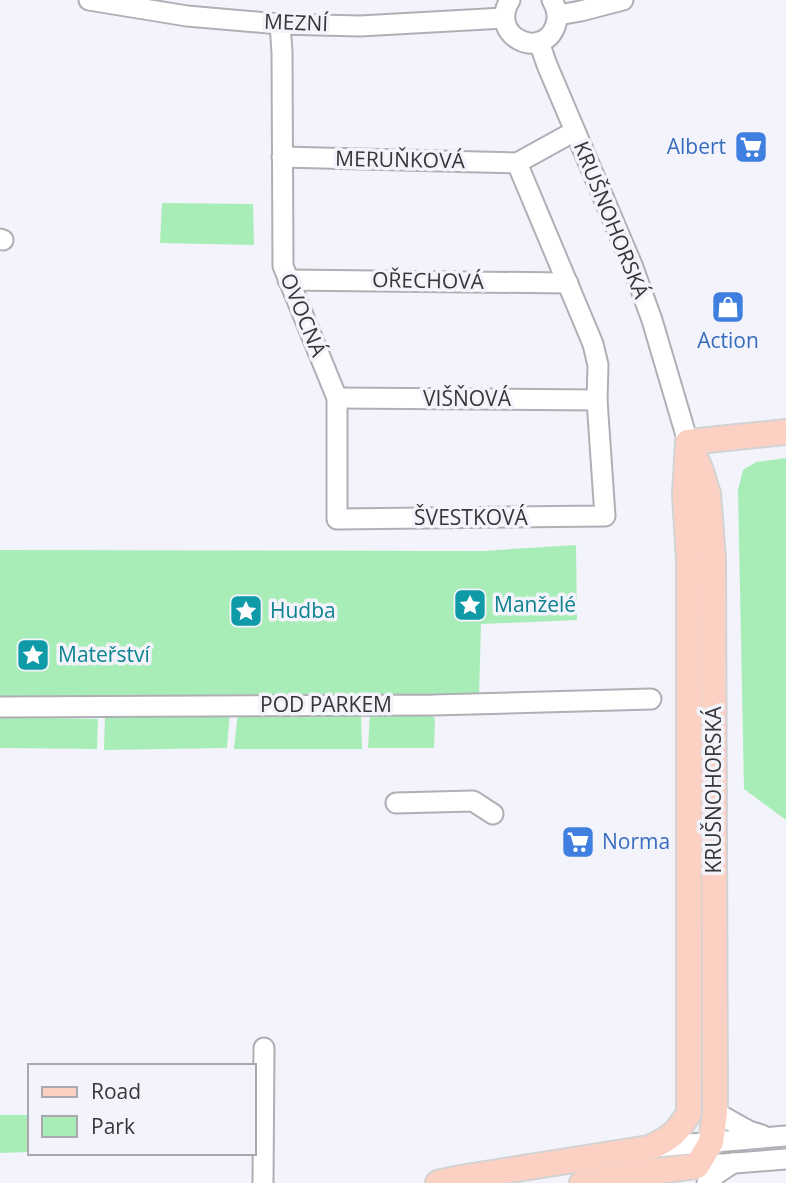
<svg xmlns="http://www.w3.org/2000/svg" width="786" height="1183" font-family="'Open Sans',sans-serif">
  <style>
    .green { fill: #a8edb7 }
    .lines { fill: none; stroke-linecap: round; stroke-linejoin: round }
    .minor-casing { stroke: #afafb6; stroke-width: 23 }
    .major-casing { stroke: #d3d3d4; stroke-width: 28 }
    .minor { stroke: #fff; stroke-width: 19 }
    .major { stroke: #fcd1c4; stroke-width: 24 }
    .labels { text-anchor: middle; stroke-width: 7; stroke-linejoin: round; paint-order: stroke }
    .street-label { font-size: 21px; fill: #37373a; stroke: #f3f3fb }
    .shop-label { font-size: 21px; fill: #366cbe; stroke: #f3f3fb; text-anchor: end }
    .culture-label { font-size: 21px; fill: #0d838f; stroke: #f3f3fb; text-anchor: start }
  </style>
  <rect width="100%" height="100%" fill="#f3f3fb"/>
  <g class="green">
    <path d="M162,203L253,204L254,245L160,243Z"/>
    <path d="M786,458V820L744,789L738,490L743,470L756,462Z"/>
    <path d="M576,545L577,620L481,624L479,697L0,700V550L482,551Z"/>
    <path d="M230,711L227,748L104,750L105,715Z"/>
    <path d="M238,712L361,713L362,749H234Z"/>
    <path d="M370,712H428L435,719L434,748H368Z"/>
    <path d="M0,717L98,719L97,749L0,748Z"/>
    <path d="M0,1115H30V1152L0,1153Z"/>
  </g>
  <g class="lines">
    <defs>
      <g id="minor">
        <path d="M89,0L187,16L280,24L360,26L504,18"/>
        <path d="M510,0C488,36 541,61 555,27C559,17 557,9 552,0"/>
        <path d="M558,15L581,11L623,0"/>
        <path d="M280,24L282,52L283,266L337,398V519L605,516L597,400L598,365L593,344L517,163L575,131"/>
        <path d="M539,42L547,65L632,265L652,320L688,442"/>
        <path d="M282,157L517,163"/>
        <path d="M0,239L3,240"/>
        <path d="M288,280L568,283"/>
        <path d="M337,398L597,400"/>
        <path d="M0,707L433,705L651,699"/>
        <path d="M396,803L473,801L493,814"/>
        <path d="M715,1112L749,1131L762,1135"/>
        <path d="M655,1147L786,1136"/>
        <path d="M697,1166L786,1159"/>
        <path d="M263,1183L264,1048"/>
        <path d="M707,1183L718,1173L733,1163"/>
      </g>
      <g id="major">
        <path d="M688,442L786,432"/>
        <path d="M438,1183L460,1178L649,1148C670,1139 677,1133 689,1113V559L685,495L688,442"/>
        <path d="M582,1183L650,1172L697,1166L711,1142L715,1112L713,558L708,494L701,471L690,445"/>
      </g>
    </defs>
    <use href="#minor" class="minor-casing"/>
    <use href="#major" class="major-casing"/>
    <use href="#minor" class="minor"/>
    <use href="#major" class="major"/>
  </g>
  <defs>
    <symbol id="supermarket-square" viewBox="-11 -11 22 22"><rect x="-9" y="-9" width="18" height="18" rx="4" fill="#3f7fe0" stroke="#f3f3fb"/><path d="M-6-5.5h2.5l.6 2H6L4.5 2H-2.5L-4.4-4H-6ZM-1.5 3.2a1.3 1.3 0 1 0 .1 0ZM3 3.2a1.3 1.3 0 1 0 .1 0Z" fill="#fff"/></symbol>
    <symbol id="shop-square" viewBox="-11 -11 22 22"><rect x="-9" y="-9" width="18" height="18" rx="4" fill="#3f7fe0" stroke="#f3f3fb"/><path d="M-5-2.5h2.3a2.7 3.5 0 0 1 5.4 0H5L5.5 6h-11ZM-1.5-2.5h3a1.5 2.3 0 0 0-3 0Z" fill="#fff"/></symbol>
    <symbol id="sight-square" viewBox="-11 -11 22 22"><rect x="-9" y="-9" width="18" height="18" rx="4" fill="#0f9aa8" stroke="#f3f3fb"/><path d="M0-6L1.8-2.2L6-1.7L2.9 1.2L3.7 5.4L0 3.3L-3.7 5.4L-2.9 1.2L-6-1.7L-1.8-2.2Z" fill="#fff"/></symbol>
  </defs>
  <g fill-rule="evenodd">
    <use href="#supermarket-square" x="732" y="128" width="38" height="38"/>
    <use href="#shop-square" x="709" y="288" width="38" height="38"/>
    <use href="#sight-square" x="451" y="586" width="38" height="38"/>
    <use href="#sight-square" x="227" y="592" width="38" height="38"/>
    <use href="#sight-square" x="14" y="636" width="38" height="38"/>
    <use href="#supermarket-square" x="559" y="823" width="38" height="38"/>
  </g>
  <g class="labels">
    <g class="street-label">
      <text transform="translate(296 23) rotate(2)" y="7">MEZNÍ</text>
      <text transform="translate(400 160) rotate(1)" y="7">MERUŇKOVÁ</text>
      <text transform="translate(611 220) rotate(68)" y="7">KRUŠNOHORSKÁ</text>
      <text transform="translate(428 281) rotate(1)" y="7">OŘECHOVÁ</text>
      <text transform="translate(303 315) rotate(68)" y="7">OVOCNÁ</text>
      <text x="467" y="406">VIŠŇOVÁ</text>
      <text x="471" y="525">ŠVESTKOVÁ</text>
      <text x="326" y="712">POD PARKEM</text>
      <text transform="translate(714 790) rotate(-90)" y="7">KRUŠNOHORSKÁ</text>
    </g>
    <g class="shop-label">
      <text x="726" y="154">Albert</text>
      <text x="728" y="348" text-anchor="middle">Action</text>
      <text x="602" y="849" text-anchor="start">Norma</text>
    </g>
    <g class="culture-label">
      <text x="494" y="612">Manželé</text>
      <text x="270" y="618">Hudba</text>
      <text x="58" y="662">Mateřství</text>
    </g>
  </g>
  <rect x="28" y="1064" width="228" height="91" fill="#f3f3fb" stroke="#a8a8ae" stroke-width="2"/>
  <rect x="42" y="1087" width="35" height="10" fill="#fcd1c4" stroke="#a8a8ae" stroke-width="2"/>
  <text x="91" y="1099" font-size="21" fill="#37373a">Road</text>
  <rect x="42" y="1116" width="35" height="21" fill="#a8edb7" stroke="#a8a8ae" stroke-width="2"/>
  <text x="91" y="1134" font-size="21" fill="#37373a">Park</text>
</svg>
